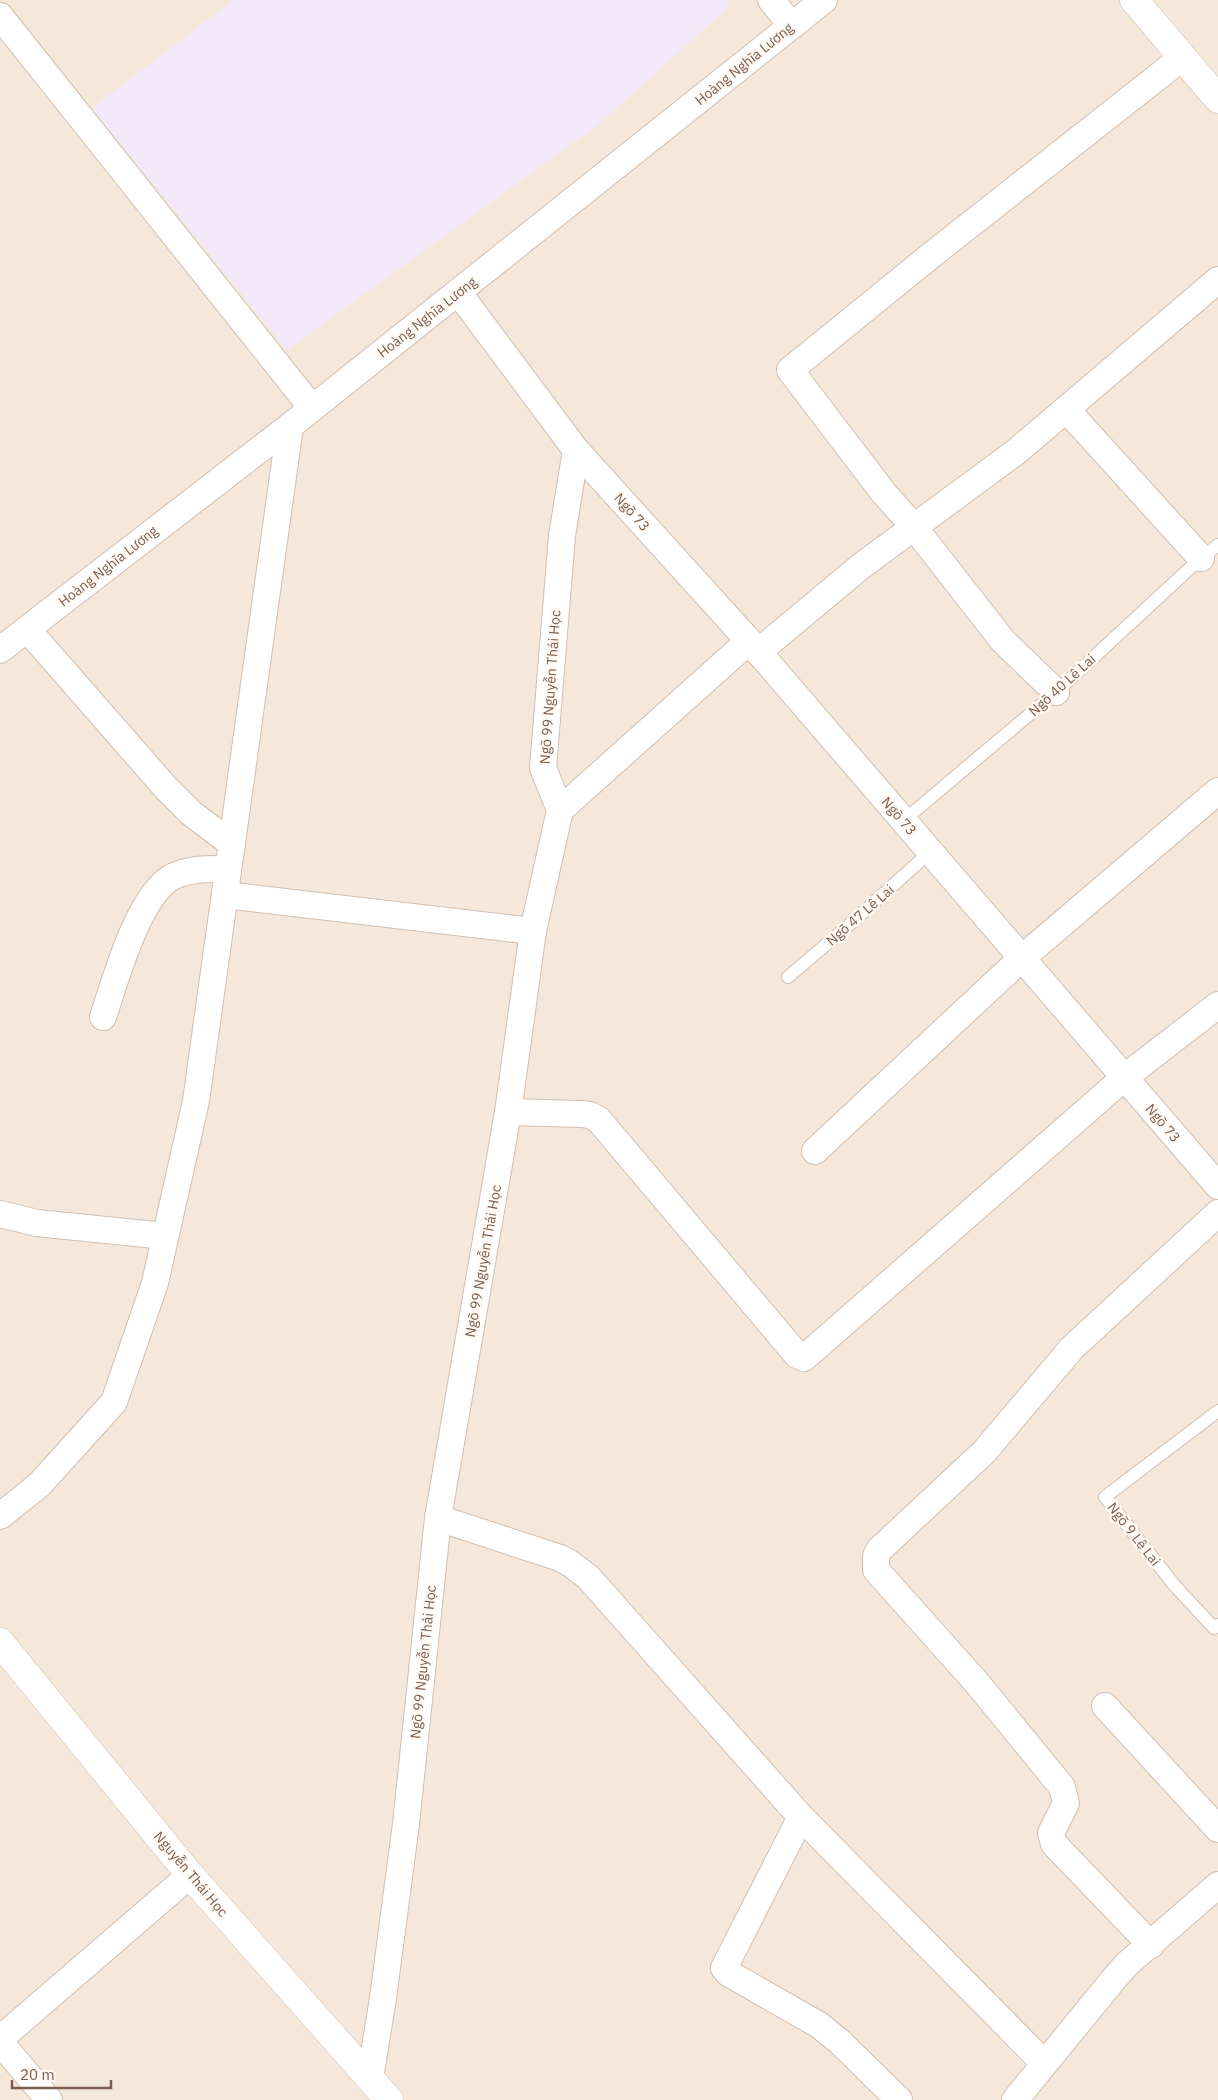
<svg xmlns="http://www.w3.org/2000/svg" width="1218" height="2100" font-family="'IBM Plex Sans',sans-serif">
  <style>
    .residential { fill: #f5e8da }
    .education { fill: #f3e8fa }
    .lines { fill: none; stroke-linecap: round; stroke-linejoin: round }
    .service-casing { stroke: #d1beb0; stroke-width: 14 }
    .minor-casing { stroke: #d1beb0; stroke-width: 28 }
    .tertiary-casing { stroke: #d1beb0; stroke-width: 29 }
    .secondary-casing { stroke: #d6c0b0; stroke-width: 29 }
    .service { stroke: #fff; stroke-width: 12 }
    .minor { stroke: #fff; stroke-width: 26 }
    .tertiary { stroke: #fff; stroke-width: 28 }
    .secondary { stroke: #fff; stroke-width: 28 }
    .labels { text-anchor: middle; stroke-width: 5; stroke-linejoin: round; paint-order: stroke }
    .street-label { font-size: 14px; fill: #7a5c4d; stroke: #fffaf3 }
  </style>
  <rect width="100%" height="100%" fill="#fdf6ec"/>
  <rect class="residential" x="0" y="0" width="1218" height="2100"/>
  <path class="education" d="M234,0H726L731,5L598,125L287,350L92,108Z"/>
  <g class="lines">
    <defs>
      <g id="service">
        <path d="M903,821L1056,692L1201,558L1218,545"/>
        <path d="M788,977L849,925L930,852"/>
        <path d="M1218,1411L1105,1497L1175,1586L1214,1628L1218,1625"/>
      </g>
      <g id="minor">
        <path d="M771,0L792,26"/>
        <path d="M0,16L312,408"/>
        <path d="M458,292L576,450L749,641L1218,1186"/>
        <path d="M1066,409L1201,558"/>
        <path d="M27,629L166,788L191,813L232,844"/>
        <path d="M0,650L290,426L824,0"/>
        <path d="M758,652L860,567L1017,451L1218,280"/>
        <path d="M1056,692L1003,641L914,527L883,492L790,370L934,253L1183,57"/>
        <path d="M560,810L749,641"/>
        <path d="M225,895L533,931"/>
        <path d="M103,1017C115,981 138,896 172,877C190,868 209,869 228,869"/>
        <path d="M508,1112L582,1114L590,1115L598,1119L797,1355L804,1358L1125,1077L1218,1005"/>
        <path d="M815,1151L1023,957L1218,791"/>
        <path d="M0,1214L37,1223L165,1236"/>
        <path d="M0,1516L39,1485L114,1402L155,1283L196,1101L290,426"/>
        <path d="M438,1518L560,1558L571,1564L588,1577L801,1817L1044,2063"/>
        <path d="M1105,1706L1218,1829"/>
        <path d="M801,1817L724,1968L728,1973L819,2025L840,2042L899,2100"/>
        <path d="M1151,1945L1054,1844L1051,1833L1066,1803L1062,1787L977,1683L876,1570V1556L879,1550L984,1452L1072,1348L1218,1213"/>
        <path d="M0,2039L190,1875"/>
        <path d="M0,2042L49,2100"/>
        <path d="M370,2078L383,1998L406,1824L438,1518L508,1112L533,931L560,810L543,768L562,536L576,450"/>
        <path d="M1015,2100L1113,1980L1127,1964L1218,1885"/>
      </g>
      <path id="tertiary" d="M1134,0L1218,99"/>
      <path id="secondary" d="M0,1642L190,1875L389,2100"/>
    </defs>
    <use href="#service" class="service-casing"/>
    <use href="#minor" class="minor-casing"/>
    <use href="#tertiary" class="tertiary-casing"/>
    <use href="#secondary" class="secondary-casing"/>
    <use href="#service" class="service"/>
    <use href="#minor" class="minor"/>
    <use href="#tertiary" class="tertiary"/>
    <use href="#secondary" class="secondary"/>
  </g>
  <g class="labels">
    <g class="street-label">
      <text transform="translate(744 64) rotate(-39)" y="5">Hoàng Nghĩa Lương</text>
      <text transform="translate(427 317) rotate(-38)" y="5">Hoàng Nghĩa Lương</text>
      <text transform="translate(632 512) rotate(48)" y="5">Ngõ 73</text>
      <text transform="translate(108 566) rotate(-38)" y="5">Hoàng Nghĩa Lương</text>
      <text transform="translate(1062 685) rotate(-42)" y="5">Ngõ 40 Lê Lai</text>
      <text transform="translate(550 687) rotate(-86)" y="5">Ngõ 99 Nguyễn Thái Học</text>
      <text transform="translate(899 816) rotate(49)" y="5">Ngõ 73</text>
      <text transform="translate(860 915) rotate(-41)" y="5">Ngõ 47 Lê Lai</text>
      <text transform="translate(1163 1123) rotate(50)" y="5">Ngõ 73</text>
      <text transform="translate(483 1261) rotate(-80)" y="5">Ngõ 99 Nguyễn Thái Học</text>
      <text transform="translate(1134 1534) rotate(52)" y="5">Ngõ 9 Lê Lai</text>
      <text transform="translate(423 1662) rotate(-84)" y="5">Ngõ 99 Nguyễn Thái Học</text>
      <text transform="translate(191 1874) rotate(50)" y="5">Nguyễn Thái Học</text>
    </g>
  </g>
  <path d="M12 2080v8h99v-8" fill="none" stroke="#7a5c4d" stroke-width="2.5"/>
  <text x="20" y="2080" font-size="15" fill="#7a5c4d" stroke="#fffaf3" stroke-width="4" paint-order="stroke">20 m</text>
</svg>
